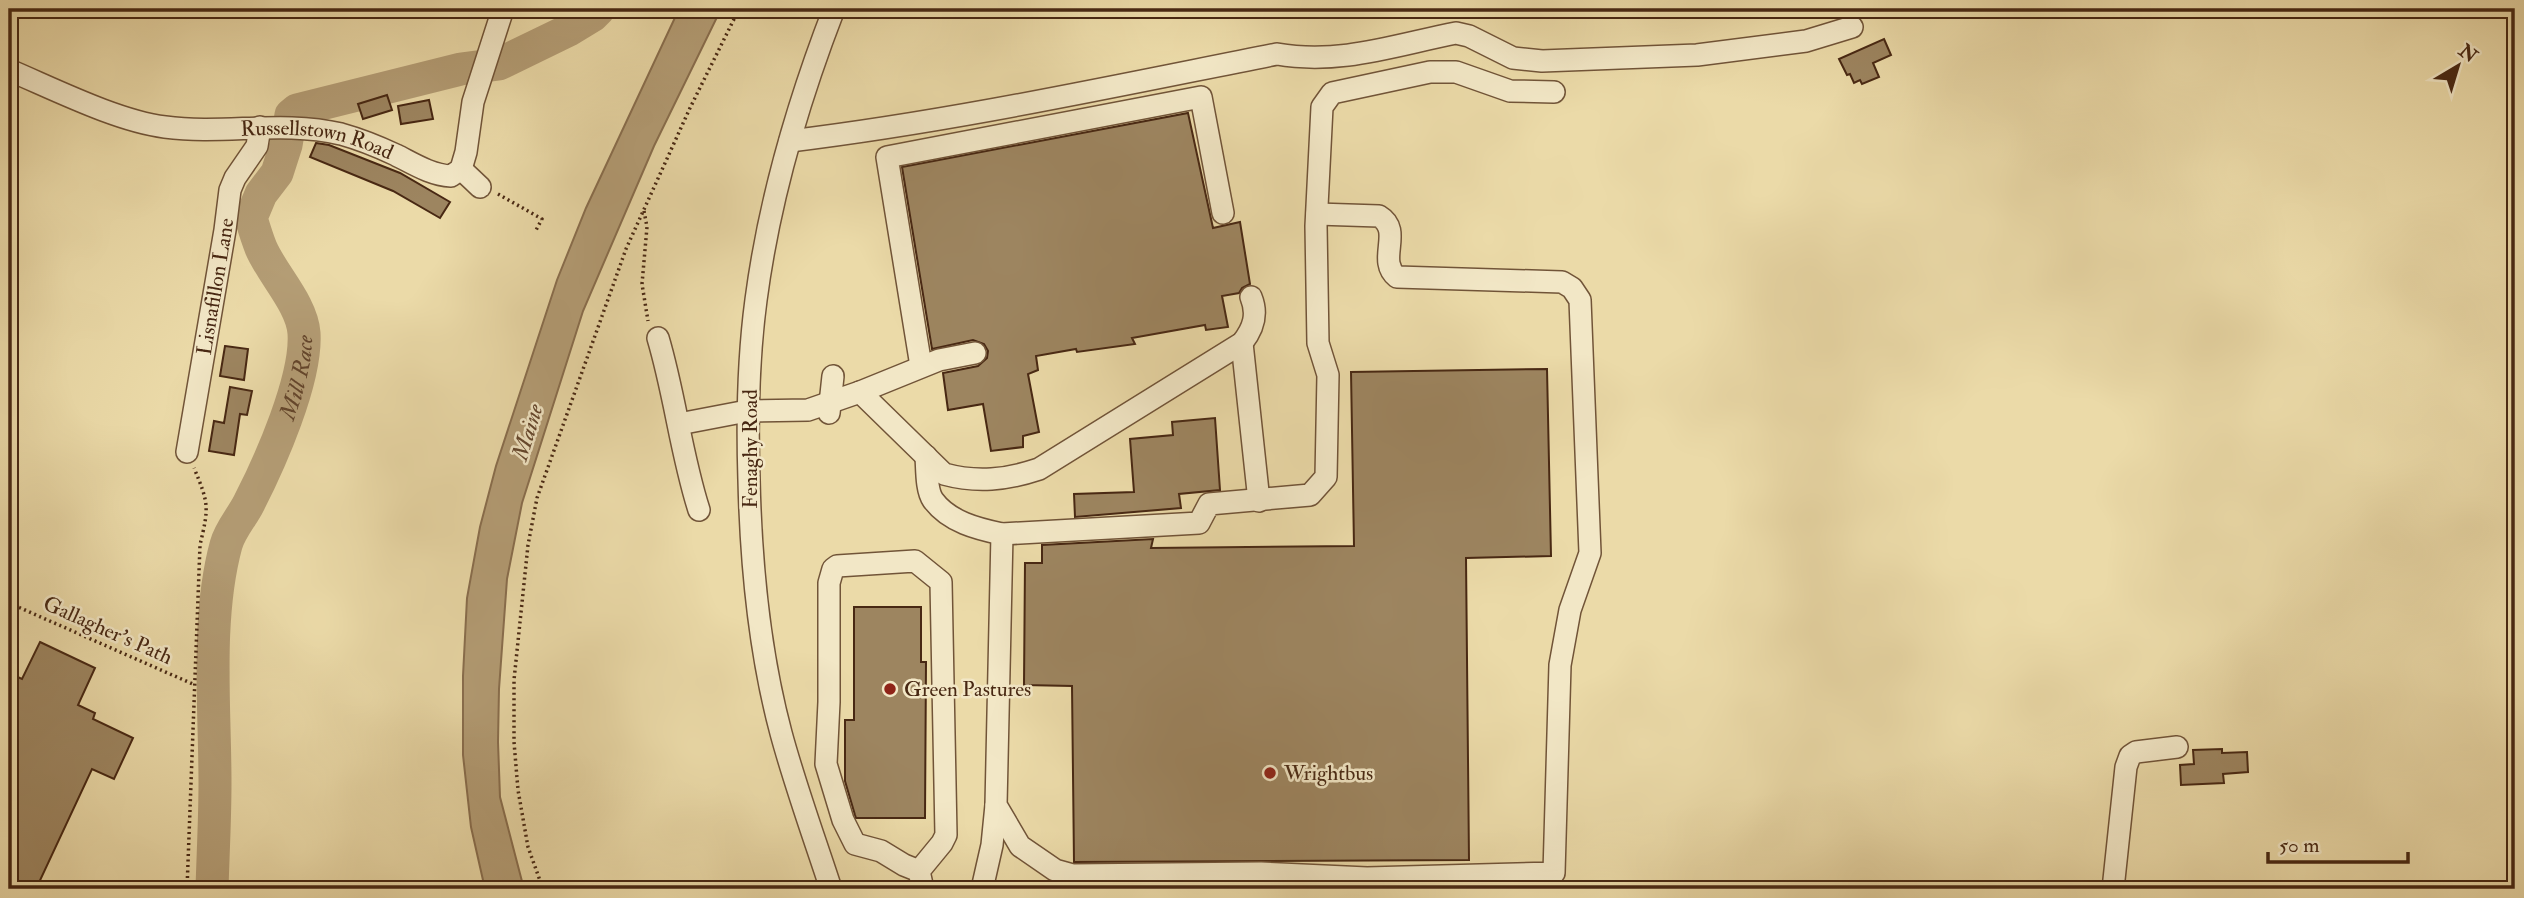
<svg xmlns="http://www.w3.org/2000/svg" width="2524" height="898" font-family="'IM FELL Double Pica',serif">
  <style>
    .water { fill: #b49d75; stroke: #896e4e; stroke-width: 2 }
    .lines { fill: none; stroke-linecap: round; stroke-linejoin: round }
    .river { stroke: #b49d75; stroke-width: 33 }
    .building { fill: #9d8560; stroke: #482813; stroke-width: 2 }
    .minor-casing { stroke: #715438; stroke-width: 24 }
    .path { stroke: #482813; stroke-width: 3.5; stroke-dasharray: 2 3.5; stroke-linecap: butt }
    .minor { stroke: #f2e7c6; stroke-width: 21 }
    .poi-dot { fill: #8f2418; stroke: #f2e7c6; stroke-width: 2.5 }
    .labels { text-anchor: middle; stroke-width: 5; stroke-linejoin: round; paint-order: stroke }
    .street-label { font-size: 21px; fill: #482813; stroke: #f2e7c6 }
    .poi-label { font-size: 21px; fill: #482813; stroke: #f2e7c6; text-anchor: start }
    .water-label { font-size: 23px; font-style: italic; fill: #63452c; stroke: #f2e7c6 }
  </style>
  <rect width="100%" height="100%" fill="#ebdaa8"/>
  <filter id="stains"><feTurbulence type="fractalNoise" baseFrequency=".00286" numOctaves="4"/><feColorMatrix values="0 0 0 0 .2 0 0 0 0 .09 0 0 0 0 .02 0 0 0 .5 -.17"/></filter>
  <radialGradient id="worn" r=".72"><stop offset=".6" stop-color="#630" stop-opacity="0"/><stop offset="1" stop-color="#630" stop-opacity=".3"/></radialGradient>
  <path class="water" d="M679,9H721L654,146L583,311L522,503L507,579L499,689L498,742L500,797L524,889H485L471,827L463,755V676L467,598L480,527L496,466L557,280L586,208Z"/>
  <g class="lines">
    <path class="river" id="s1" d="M212,889C213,854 215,818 215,783C215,707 206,619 226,545C230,530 242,517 249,503C270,462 307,379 304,333C302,304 272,274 261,248C257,238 254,228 251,218L261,194L277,173L286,145L291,115L297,110L461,69L499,64L569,30L592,16L599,9"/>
  </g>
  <g class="building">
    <path d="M1884,39L1891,55L1873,63L1879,77L1862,84L1860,80L1854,83L1850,74L1847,75L1839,59Z"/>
    <path d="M387,95L392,110L363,119L358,104Z"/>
    <path d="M429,100L433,119L401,124L398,106Z"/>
    <path d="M1188,113L1213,228L1240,222L1250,284L1242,288L1239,293L1222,296L1228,327L1206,330L1205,325L1132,338L1135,344L1077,352L1076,349L1036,356L1038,370L1028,374L1039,432L1023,436V447L991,451L983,404L948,410L943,373L978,366L987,358L988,351L984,344L973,340L932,349L902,167Z"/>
    <path d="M316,143L329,145L400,173L450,202L440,218L393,191L310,157Z"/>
    <path d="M225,346L248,349L244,380L220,376Z"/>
    <path d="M1547,369L1551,556L1466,558L1469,860L1074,862L1072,686L1024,685L1025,563H1042V545L1153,539L1151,548L1354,546L1351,372Z"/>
    <path d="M230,387L252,391L247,415L240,414L234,455L209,451L214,421L224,423Z"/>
    <path d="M1215,418L1220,490L1179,494L1181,508L1075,517L1074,494L1134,492L1130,439L1173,435L1172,422Z"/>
    <path d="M854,607H921V662H926L925,818H856L855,815L845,781V720H854Z"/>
    <path d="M40,642L95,668L78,705L95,713L93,719L133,738L114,779L92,769L36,889L20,882L17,889H9V673L22,679Z"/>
    <path d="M2222,749V753L2247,752L2248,772L2223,774L2224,783L2181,785L2180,765L2194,764L2193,750Z"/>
  </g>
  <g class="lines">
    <defs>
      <g id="minor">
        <path id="s2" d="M9,70C54,89 117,121 165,127C224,135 282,120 341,134C359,139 379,147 396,155C414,164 431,175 451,176L461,169L466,152L473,102L503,9"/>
        <path d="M790,141C954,121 1115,86 1277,54C1340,65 1395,45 1456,33L1469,36L1513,58L1542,61L1697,55L1806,41L1852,27"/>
        <path d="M461,169L480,187"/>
        <path d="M658,338C675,395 681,454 699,510"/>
        <path d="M1242,343L1259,501"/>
        <path d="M921,366L887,157L1201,97L1223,213"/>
        <path d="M860,392L944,474C977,483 1006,480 1039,469L1242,343C1254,328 1258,314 1251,297"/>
        <path d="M829,413L833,376"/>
        <path d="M679,424L747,411L808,410L860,392L939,360L975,353"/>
        <path id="s3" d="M187,452L225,230L230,190L235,178L257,146L260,127"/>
        <path d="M926,456C927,469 926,490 933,500C949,522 978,529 1002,534L1199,523L1209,504L1310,495L1326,477L1328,375L1318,343L1316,226L1322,107L1332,93L1430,72H1456L1510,91L1554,92"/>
        <path d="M1002,534L996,805L1020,846L1055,870L1073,875L1261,873L1367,878L1554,873L1560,665L1570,610L1590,553L1580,300L1572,288L1562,282L1397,277C1376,260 1404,231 1379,216L1317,214"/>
        <path d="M919,871L904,865L881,851L855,844L843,820L826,764L829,702V583L833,569L837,566L915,561L941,582L946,835L942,843L919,871L923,889"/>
        <path d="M831,889C814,837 795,785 781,733C759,651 751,565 749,480C747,420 748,360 756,300C769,201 798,102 834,9"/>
        <path d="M982,889L992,845L996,805"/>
        <path d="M2113,889L2126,767L2130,756L2136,752L2177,747"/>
      </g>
    </defs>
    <use href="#minor" class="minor-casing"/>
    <g class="path">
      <path d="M498,194L542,219L535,232"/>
      <path d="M644,211L647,227L642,284L648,321"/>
      <path d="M9,603L195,685"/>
      <path d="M187,889L200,545C209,507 209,504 194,468"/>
      <path d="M543,889L528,847L518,790L514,742V680L528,545L537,498L626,249L690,108L739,9"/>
    </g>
    <use href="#minor" class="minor"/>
  </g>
  <g class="poi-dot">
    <circle cx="890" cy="689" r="7"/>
    <circle cx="1270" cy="773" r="7"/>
  </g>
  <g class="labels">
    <g class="street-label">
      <text dy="7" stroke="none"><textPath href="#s2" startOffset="320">Russellstown Road</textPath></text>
      <text dy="7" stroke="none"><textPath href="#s3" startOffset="168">Lisnafillon Lane</textPath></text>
      <text transform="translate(750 449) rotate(-90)" y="7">Fenaghy Road</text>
      <text transform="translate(108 630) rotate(24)" y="7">Gallagher's Path</text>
    </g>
    <g class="poi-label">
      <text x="904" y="696">Green Pastures</text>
      <text x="1284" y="780">Wrightbus</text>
    </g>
    <g class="water-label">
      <text dy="8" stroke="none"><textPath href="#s1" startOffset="528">Mill Race</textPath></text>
      <text transform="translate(527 432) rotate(-73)" y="8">Maine</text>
    </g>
  </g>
  <rect width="2524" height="898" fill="none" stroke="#ebdaa8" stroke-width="35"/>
  <rect x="10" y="10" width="2503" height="877" fill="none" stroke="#482813" stroke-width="3.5"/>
  <rect x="18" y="18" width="2489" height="863" fill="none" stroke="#482813" stroke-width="2"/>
  <g transform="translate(2458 66) rotate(38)" stroke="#f2e7c6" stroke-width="5" paint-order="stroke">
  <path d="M0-5L12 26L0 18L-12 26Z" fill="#482813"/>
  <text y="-10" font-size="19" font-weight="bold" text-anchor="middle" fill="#482813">N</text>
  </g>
  <path d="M2268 852v10h140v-10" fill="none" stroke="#482813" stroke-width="3.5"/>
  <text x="2279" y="852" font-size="21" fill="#482813" stroke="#f2e7c6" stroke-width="5" paint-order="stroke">50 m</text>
  <rect width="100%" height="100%" filter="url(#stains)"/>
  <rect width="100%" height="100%" fill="url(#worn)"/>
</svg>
